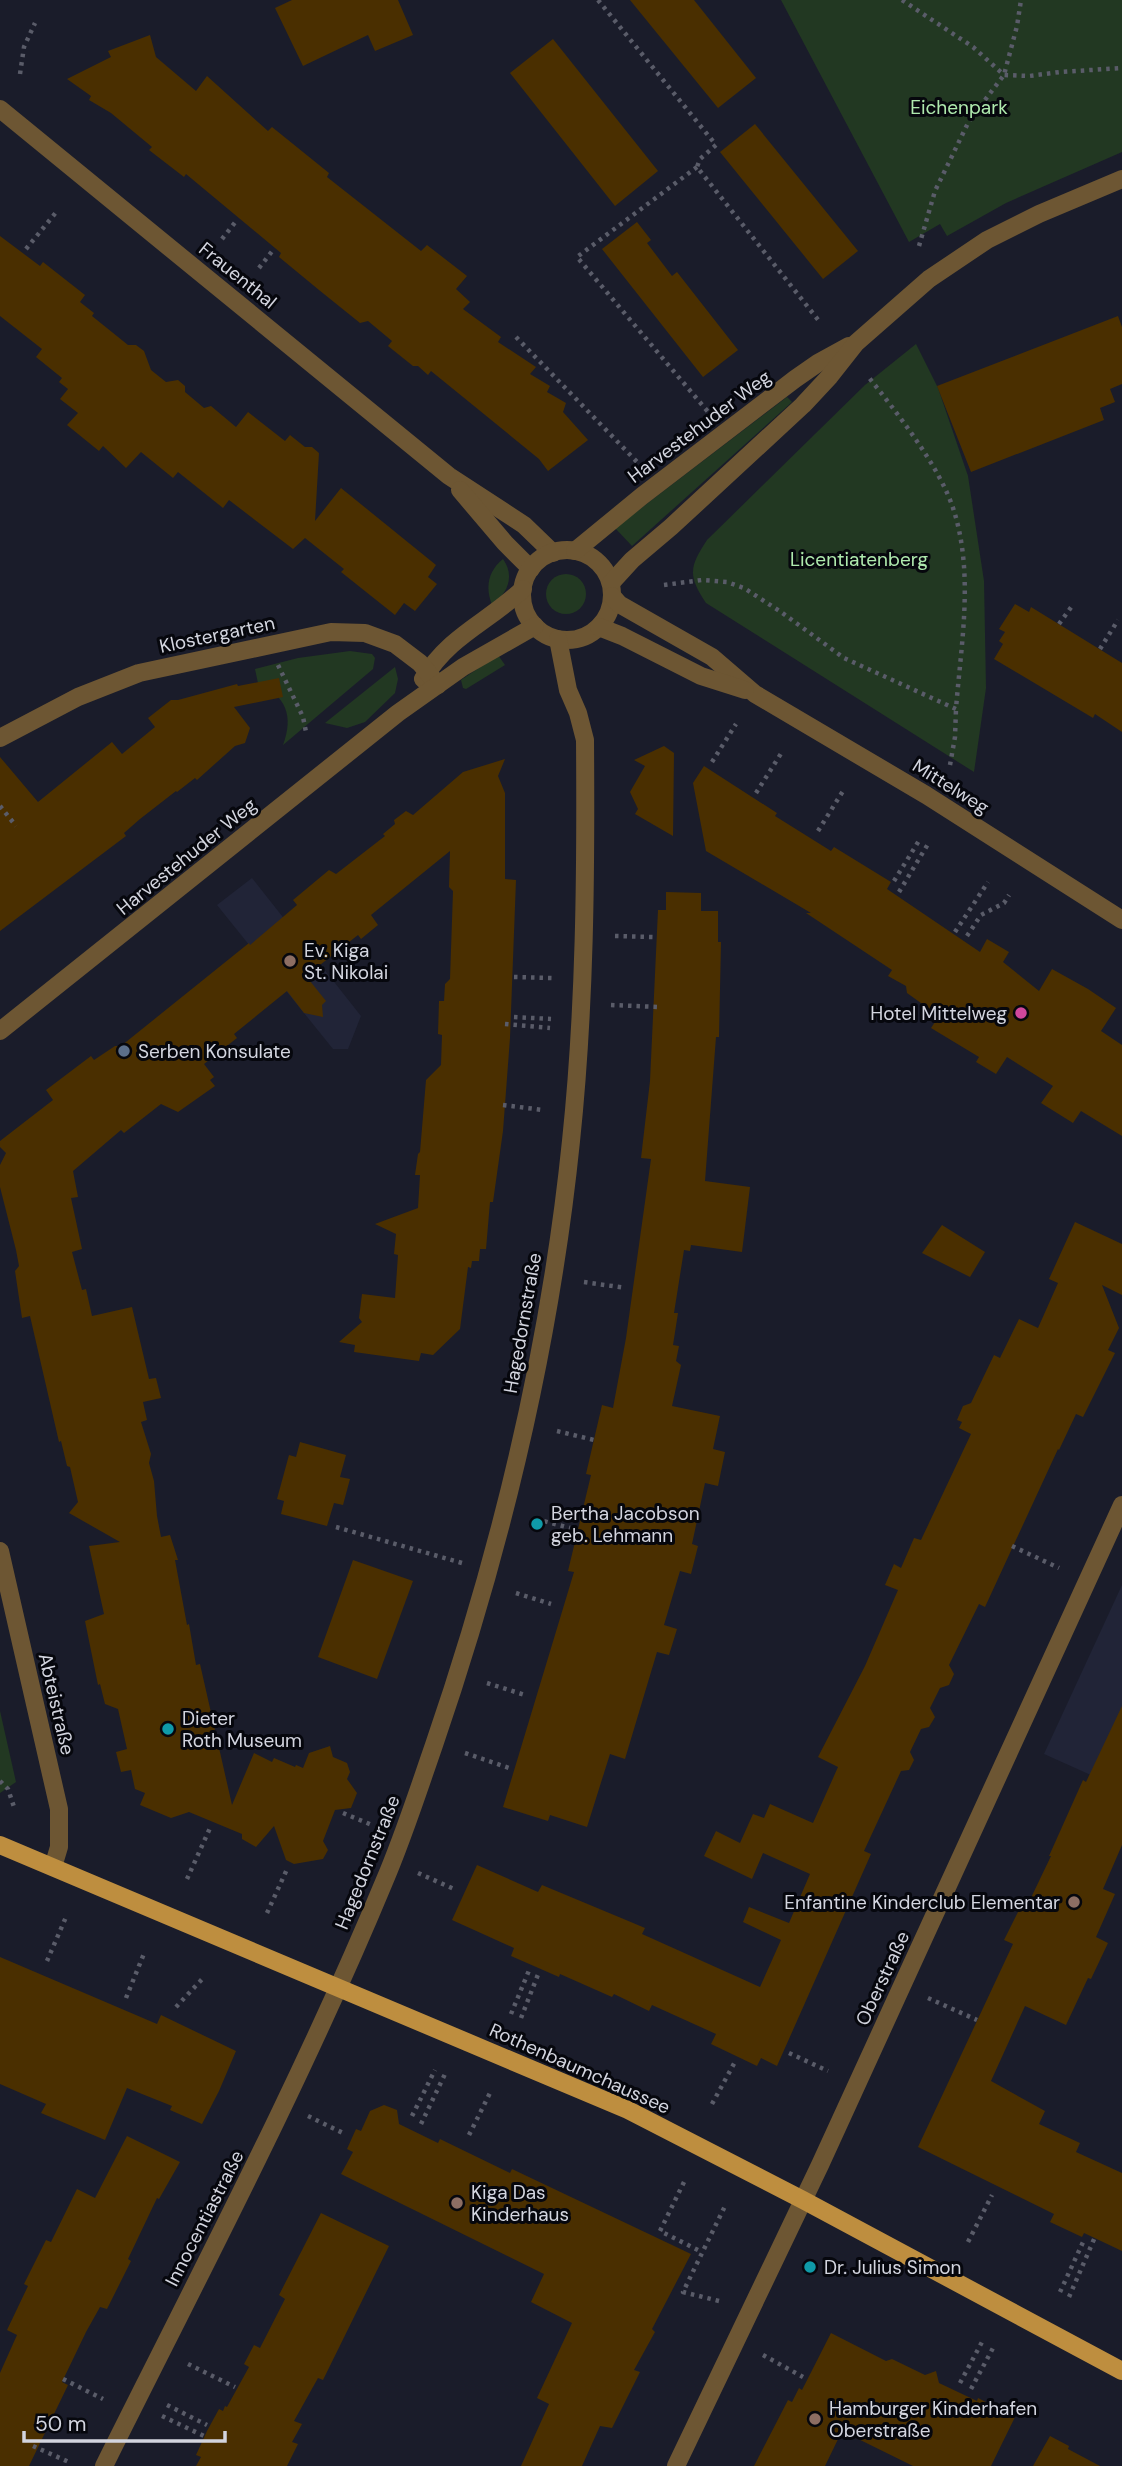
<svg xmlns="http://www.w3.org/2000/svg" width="1122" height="2466" font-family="'DM Sans',sans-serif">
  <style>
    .built { fill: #212437 }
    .green { fill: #223822 }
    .building { fill: #4a2f00 }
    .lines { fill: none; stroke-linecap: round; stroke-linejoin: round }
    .path { stroke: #5a5c69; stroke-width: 4.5; stroke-dasharray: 3.5 5; stroke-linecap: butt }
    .minor { stroke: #6d5633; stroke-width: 18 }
    .major { stroke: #be8e3f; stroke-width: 18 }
    .education-dot { fill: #8d6e63; stroke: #06070d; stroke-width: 2.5 }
    .hotel-dot { fill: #d1479c; stroke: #06070d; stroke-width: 2.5 }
    .service-dot { fill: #5c6f8a; stroke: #06070d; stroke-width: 2.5 }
    .culture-dot { fill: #0f9aa8; stroke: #06070d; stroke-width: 2.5 }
    .labels { text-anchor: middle; stroke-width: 6; stroke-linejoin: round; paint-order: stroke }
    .park-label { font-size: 19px; fill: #afeaae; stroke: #06070d }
    .street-label { font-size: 19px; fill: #d3d5df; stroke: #06070d }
    .poi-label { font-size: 19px; fill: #d3d5df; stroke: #06070d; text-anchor: start }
  </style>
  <rect width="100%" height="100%" fill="#1a1c2a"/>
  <g class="built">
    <path d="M252,878L361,1016L348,1049H333L217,905Z"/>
    <path d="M1122,1585V1789L1044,1754Z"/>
  </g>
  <g class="green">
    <path d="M781,0H1122V152L1006,203L947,236L940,224L909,242Z"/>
    <path d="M916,344L938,388L968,476L984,581L986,688L974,772L706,603C687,575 690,566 707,540L865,385Z"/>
    <path d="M787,397L792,402L632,546L615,528Z"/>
    <path d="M503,559C515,576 508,593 492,605C485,587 488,571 503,559Z"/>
    <circle cx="566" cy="594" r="20"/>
    <path d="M350,651L372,654L375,658L373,669L283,745C294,716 286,696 258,683L255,669L298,658Z"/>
    <path d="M498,655L505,665L466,689L463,688L461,680Z"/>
    <path d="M395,667L398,679L395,693L365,722L347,728L325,723Z"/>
    <path d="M0,1711L16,1782L0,1793Z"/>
  </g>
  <g class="building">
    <path d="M292,0H398L413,35L375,51L368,35L303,66L275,8Z"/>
    <path d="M630,0H694L756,78L718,108Z"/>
    <path d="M150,35L156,57L196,91L207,76L268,131L272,127L329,173L327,177L421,251L427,245L467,276L456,289L470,302L463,309L501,337L498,342L536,367L530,374L550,386L547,392L566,403L563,412L588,440L548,471L539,459L431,371L428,375L418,366H413L388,346L392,341L368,321L360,323L319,290L279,257L281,253L186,174L184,177L149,150L152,147L111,113L89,100L91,96L67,79L111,57L108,51Z"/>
    <path d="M553,39L658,171L615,206L510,73Z"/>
    <path d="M755,124L858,251L823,279L720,152Z"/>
    <path d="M637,222L651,240L647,243L672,276L677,272L738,350L703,377L602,249Z"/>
    <path d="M0,236L40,266L43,262L85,295L80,302L94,313L92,316L128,345H136L144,351L151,370L166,382L178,380L185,386V392L204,408L211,406L236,427L248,412L285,441L290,435L305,447H312L319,453L315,521L341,488L436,565L428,577L437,584L415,611L404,603L395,615L341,572L344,569L305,538L293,549L229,500L223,508L178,472L173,478L141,452L126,468L103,446L99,451L67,425L78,413L60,399L68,389L59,382L62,378L36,357L42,349L0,316Z"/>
    <path d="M1118,316L1122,327V384L1110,389L1115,402L1100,408L1104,420L971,472L937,386Z"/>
    <path d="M1015,604L1029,612L1031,607L1122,663V732L1095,714L1093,718L994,659L1003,644L999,641L1005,632L999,629Z"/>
    <path d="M279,678L283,697L234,707L250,728L245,743L235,746L197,780L195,778L177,792L176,791L140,819L124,833L126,836L0,931V757L38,802L112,742L122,754L155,727L148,718L171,700H178L237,684L238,686Z"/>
    <path d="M664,746L674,753L673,836L635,814L638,809L630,792L645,766L634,760Z"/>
    <path d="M505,759L498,776L505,793V879L516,880L510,1038L503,1131L493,1202H490L486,1249H480L479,1261H472L471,1268L468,1267L460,1329L433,1355L421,1353L419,1361L354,1352L355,1345L339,1342L362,1322L359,1318L362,1294L395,1298L398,1255L394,1254L396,1234L375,1224L418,1208L420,1175H415L418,1154L420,1152L426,1080L441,1065L442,1035L438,1034L439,1001H444L445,984L450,979L453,891L449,887L450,851L371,915L378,925L361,939L358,935L306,976L326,1001L322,1005L323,1017L304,1013L287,991L234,1034L237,1038L204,1064L214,1077L210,1080L215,1086L178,1112L161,1104L124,1133L121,1130L73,1171L78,1197L71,1198L82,1249L72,1252L82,1290L86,1289L92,1316L132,1307L149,1379L156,1378L161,1398L143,1402L147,1420L141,1422L151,1454L149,1463L154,1481L157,1516L161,1537L170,1535L178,1560H175L187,1625L189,1624L196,1665L200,1664L232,1805L254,1753L272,1762L274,1758L295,1767L296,1765L303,1768L309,1753L330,1746L333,1757L347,1763L350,1772L347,1779L357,1793L351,1808L335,1810L323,1841L328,1850L323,1859L294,1864L286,1860L274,1826L256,1847L242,1839V1834L189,1812L171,1818L140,1805L145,1793L135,1789L131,1770L121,1772L116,1752L127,1749L118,1709L105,1704L100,1684L98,1685L85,1621L104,1614L89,1546L120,1542L69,1513L78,1502L70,1467L67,1466L61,1441L59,1442L30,1316L22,1318L15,1271L19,1266L16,1250L0,1187V1165L6,1153L0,1147V1141L53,1100L46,1090L91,1056L94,1060L115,1046H121L249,943L250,945L297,905L293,900L329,870L336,874L385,836L383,834L395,824L394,820L406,811L413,815L463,772Z"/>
    <path d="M704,766L777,813L775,816L831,851L834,847L891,882L887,889L980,952L987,939L1009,952L1003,962L1039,991L1052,969L1088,989L1116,1008L1101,1031L1122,1045V1136L1081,1111L1073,1123L1041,1103L1053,1086L1007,1057L996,1074L976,1062L979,1057L931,1028L939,1016L907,993L906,986L888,976L892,970L806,913H811L706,851L693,783Z"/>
    <path d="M666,892L701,893V911H718V942H721L719,1037H716L705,1181L750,1187L742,1252L691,1245L690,1251L684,1250L674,1313H678L673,1345L679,1346L676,1361L681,1365L672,1406L720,1416L713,1449L725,1452L718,1486L705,1483L692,1544L698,1546L691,1574L680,1571L664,1625L677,1629L669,1655L657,1652L625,1759L610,1754L587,1827L550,1815L548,1821L503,1807L574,1572L568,1571L591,1475L586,1474L602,1405L613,1408L626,1338L651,1159L641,1158L650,1081L658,910H666Z"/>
    <path d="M1075,1222L1122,1244V1295L1102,1285L1119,1328L1108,1350L1115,1353L1083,1417L1076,1414L1059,1450L1058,1449L985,1607L979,1604L949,1665L954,1674L949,1685L940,1688L930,1708L935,1717L929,1727L921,1729L910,1752L914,1760L909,1770L901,1771L864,1851L871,1854L777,2066L761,2058L757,2066L711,2044L716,2034L652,2005L649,2011L614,1994L612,1997L560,1974L559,1977L511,1956L514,1948L452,1920L477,1865L538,1892L542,1885L626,1920L645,1928L642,1934L760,1987L781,1940L743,1922L749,1907L789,1923L810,1874L763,1853L752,1879L704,1856L716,1831L740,1843L753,1814L764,1818L770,1804L813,1823L838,1767L818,1757L865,1666L898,1590L885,1585L894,1564L901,1568L914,1538L921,1540L971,1434L959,1428L962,1422L957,1420L963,1406L971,1403L994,1355L1000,1358L1019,1319L1038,1328L1058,1283L1049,1279Z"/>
    <path d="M942,1225L985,1252L970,1277L922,1253Z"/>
    <path d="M300,1442L346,1455L340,1477L350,1479L343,1505L334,1503L327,1526L281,1514L284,1501L277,1499L289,1455L296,1457Z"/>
    <path d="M353,1560L413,1581L377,1679L318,1657Z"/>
    <path d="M1122,1706V1845L1103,1889L1115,1894L1096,1937L1108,1943L1091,1979L1088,1978L1066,2025L1025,2006L991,2081L1045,2111L1039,2124L1080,2143L1076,2152L1122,2173V2251L1084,2233L1082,2237L1050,2222L1054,2214L918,2147L1013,1944L1004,1940L1023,1902L1028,1904L1051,1856H1049L1083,1780L1086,1782Z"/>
    <path d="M0,1957L157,2024L161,2015L236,2051L219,2091L202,2124L170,2110L172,2106L127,2088L105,2140L41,2113L46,2104L0,2084Z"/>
    <path d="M384,2105L397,2110L399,2124L438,2143L440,2139L510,2173L512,2169L691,2254L652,2329L655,2332L634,2370L640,2372L612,2428L600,2426L582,2466H521L549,2404L537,2398L572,2323L531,2302L544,2274L341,2174L353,2152L347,2149L356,2129L361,2131L370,2111Z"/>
    <path d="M127,2136L180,2162L159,2199L157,2198L128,2259L131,2261L107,2309L100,2307L86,2332L62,2382L68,2385L29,2466H0V2373L17,2335L7,2330L28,2286L24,2284L46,2240L51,2242L77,2189L95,2198Z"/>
    <path d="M321,2213L389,2246L323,2380L318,2378L294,2421L302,2424L292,2442L298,2444L287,2466H196L201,2457L196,2455L207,2431L219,2409L223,2411L225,2406L227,2407L249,2367L244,2364L254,2345L260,2348L285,2299L279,2295Z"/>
    <path d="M831,2333L886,2361L892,2359L925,2375L936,2371L939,2383L977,2401L978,2398L1015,2417L991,2466H913L842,2431L825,2466H754L788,2400L792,2402L799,2388L802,2390Z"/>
    <path d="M1050,2436L1069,2446L1068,2449L1100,2466H1033Z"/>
  </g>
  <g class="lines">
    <g class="path">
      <path d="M598,0L716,145L700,159L697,167L819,321"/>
      <path d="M902,0L973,47L1004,75L1029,76L1060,72L1122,68"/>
      <path d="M20,74L24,47L35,23"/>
      <path d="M697,167L577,257L709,413"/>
      <path d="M222,239L237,220"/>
      <path d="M919,246L935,191L969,121L1004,75L1017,26L1021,0"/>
      <path d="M26,249L58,210"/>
      <path d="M259,268L273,250"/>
      <path d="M516,337L642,467"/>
      <path d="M664,585L702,580L727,582L744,588L781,612L844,658L956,709C961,644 974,575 954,511C940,466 896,412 867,375"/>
      <path d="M1059,624L1072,606"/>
      <path d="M1100,649L1118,620"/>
      <path d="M278,665L303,717L306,732"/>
      <path d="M712,762L736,724"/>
      <path d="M950,765L955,737L956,709"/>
      <path d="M756,793L782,752"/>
      <path d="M0,806L16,826"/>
      <path d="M818,831L843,791"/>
      <path d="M894,881L920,839"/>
      <path d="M899,892L928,844"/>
      <path d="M955,932L988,882"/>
      <path d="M615,936L653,937"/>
      <path d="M967,936L981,915L1004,903L1009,895"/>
      <path d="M514,977L552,978"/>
      <path d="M611,1005L658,1007"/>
      <path d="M514,1017L551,1019"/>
      <path d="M505,1024L550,1028"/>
      <path d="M503,1105L543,1110"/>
      <path d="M584,1282L626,1288"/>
      <path d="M557,1431L598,1441"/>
      <path d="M536,1519L570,1528"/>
      <path d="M336,1527L462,1563"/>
      <path d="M1012,1546L1059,1568"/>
      <path d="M516,1593L551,1604"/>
      <path d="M487,1683L525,1695"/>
      <path d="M465,1753L509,1768"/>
      <path d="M0,1781L8,1789L14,1807"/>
      <path d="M343,1813L372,1825"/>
      <path d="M418,1873L454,1889"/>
      <path d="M187,1879L210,1828"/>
      <path d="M267,1913L288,1867"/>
      <path d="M47,1961L66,1917"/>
      <path d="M126,1998L145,1951"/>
      <path d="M928,1998L977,2020"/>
      <path d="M176,2007L205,1976"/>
      <path d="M511,2014L530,1968"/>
      <path d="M521,2018L539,1972"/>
      <path d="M789,2053L828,2071"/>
      <path d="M712,2104L736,2060"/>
      <path d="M308,2116L343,2133"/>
      <path d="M412,2116L435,2070"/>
      <path d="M421,2124L445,2074"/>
      <path d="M469,2135L490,2093"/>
      <path d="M684,2182L660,2231L702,2252"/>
      <path d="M968,2242L992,2195"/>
      <path d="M1060,2292L1084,2240"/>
      <path d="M1069,2297L1095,2237"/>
      <path d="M719,2301L683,2292L726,2204"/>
      <path d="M763,2355L803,2377"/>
      <path d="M188,2364L235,2387"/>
      <path d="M63,2379L103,2399"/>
      <path d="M960,2383L982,2342"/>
      <path d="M971,2389L993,2348"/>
      <path d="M167,2405L207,2425"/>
      <path d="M162,2416L204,2436"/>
      <path d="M33,2446L71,2463"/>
    </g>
    <g class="minor">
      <path d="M0,109L449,476L524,525L553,553"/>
      <path d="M460,490L505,543L531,569"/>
      <circle cx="567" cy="595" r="45"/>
      <path d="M575,551L642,496L795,379L818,363L849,346"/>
      <path d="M611,583L632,560L671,527L803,405L830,376L856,343L929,279L987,240L1039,214L1122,179"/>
      <path d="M612,596L619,604L712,657L755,694L926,795L1122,920"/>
      <path d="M599,627L622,636L701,676L745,690"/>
      <path d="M423,679C450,635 487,623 523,589"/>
      <path d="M0,738L78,697L139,673L331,632L365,633L395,644L420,663L438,685"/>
      <path d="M0,1031L398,713L463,667L535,626"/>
      <path d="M0,1551L59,1809V1847L53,1867"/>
      <path d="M104,2466C200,2273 301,2082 384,1882C403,1838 418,1791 434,1745C501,1550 550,1347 571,1141C585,1008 586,874 585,740L578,713L568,690L558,639"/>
      <path d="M676,2466L820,2165L1122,1505"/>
    </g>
    <path class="major" d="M0,1845L628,2110L803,2200L1122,2371"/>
  </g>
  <g class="education-dot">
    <circle cx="290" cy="961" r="7"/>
    <circle cx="1074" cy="1902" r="7"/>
    <circle cx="457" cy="2203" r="7"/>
    <circle cx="815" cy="2419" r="7"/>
  </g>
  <circle class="hotel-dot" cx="1021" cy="1013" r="7"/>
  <circle class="service-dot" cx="124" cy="1051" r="7"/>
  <g class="culture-dot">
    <circle cx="537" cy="1524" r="7"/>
    <circle cx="168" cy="1729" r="7"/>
    <circle cx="810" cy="2267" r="7"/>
  </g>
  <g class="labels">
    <g class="park-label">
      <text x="959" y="114">Eichenpark</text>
      <text x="859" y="566">Licentiatenberg</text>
    </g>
    <g class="street-label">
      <text transform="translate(238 275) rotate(39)" y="7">Frauenthal</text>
      <text transform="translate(699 426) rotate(-37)" y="7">Harvestehuder Weg</text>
      <text transform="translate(217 634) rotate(-12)" y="7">Klostergarten</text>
      <text transform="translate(951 786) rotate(32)" y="7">Mittelweg</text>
      <text transform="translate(186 856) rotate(-39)" y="7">Harvestehuder Weg</text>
      <text transform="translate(522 1323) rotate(-80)" y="7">Hagedornstraße</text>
      <text transform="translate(57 1704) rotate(77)" y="7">Abteistraße</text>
      <text transform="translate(367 1862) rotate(-68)" y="7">Hagedornstraße</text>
      <text transform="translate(882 1978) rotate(-65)" y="7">Oberstraße</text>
      <text transform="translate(580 2068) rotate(24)" y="7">Rothenbaumchaussee</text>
      <text transform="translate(204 2218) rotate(-63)" y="7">Innocentiastraße</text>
    </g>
    <g class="poi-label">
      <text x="304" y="957">Ev. Kiga<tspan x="304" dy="22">St. Nikolai</tspan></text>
      <text x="1007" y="1020" text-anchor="end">Hotel Mittelweg</text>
      <text x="138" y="1058">Serben Konsulate</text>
      <text x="551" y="1520">Bertha Jacobson<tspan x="551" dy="22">geb. Lehmann</tspan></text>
      <text x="182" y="1725">Dieter<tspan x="182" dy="22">Roth Museum</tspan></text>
      <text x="1060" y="1909" text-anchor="end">Enfantine Kinderclub Elementar</text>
      <text x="471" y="2199">Kiga Das<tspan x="471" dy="22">Kinderhaus</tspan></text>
      <text x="824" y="2274">Dr. Julius Simon</text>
      <text x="829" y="2415">Hamburger Kinderhafen<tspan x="829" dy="22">Oberstraße</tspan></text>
    </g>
  </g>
  <path d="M24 2431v10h201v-10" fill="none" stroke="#d3d5df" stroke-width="3.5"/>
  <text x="35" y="2431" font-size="21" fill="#d3d5df" stroke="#06070d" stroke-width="5" paint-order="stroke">50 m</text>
</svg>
